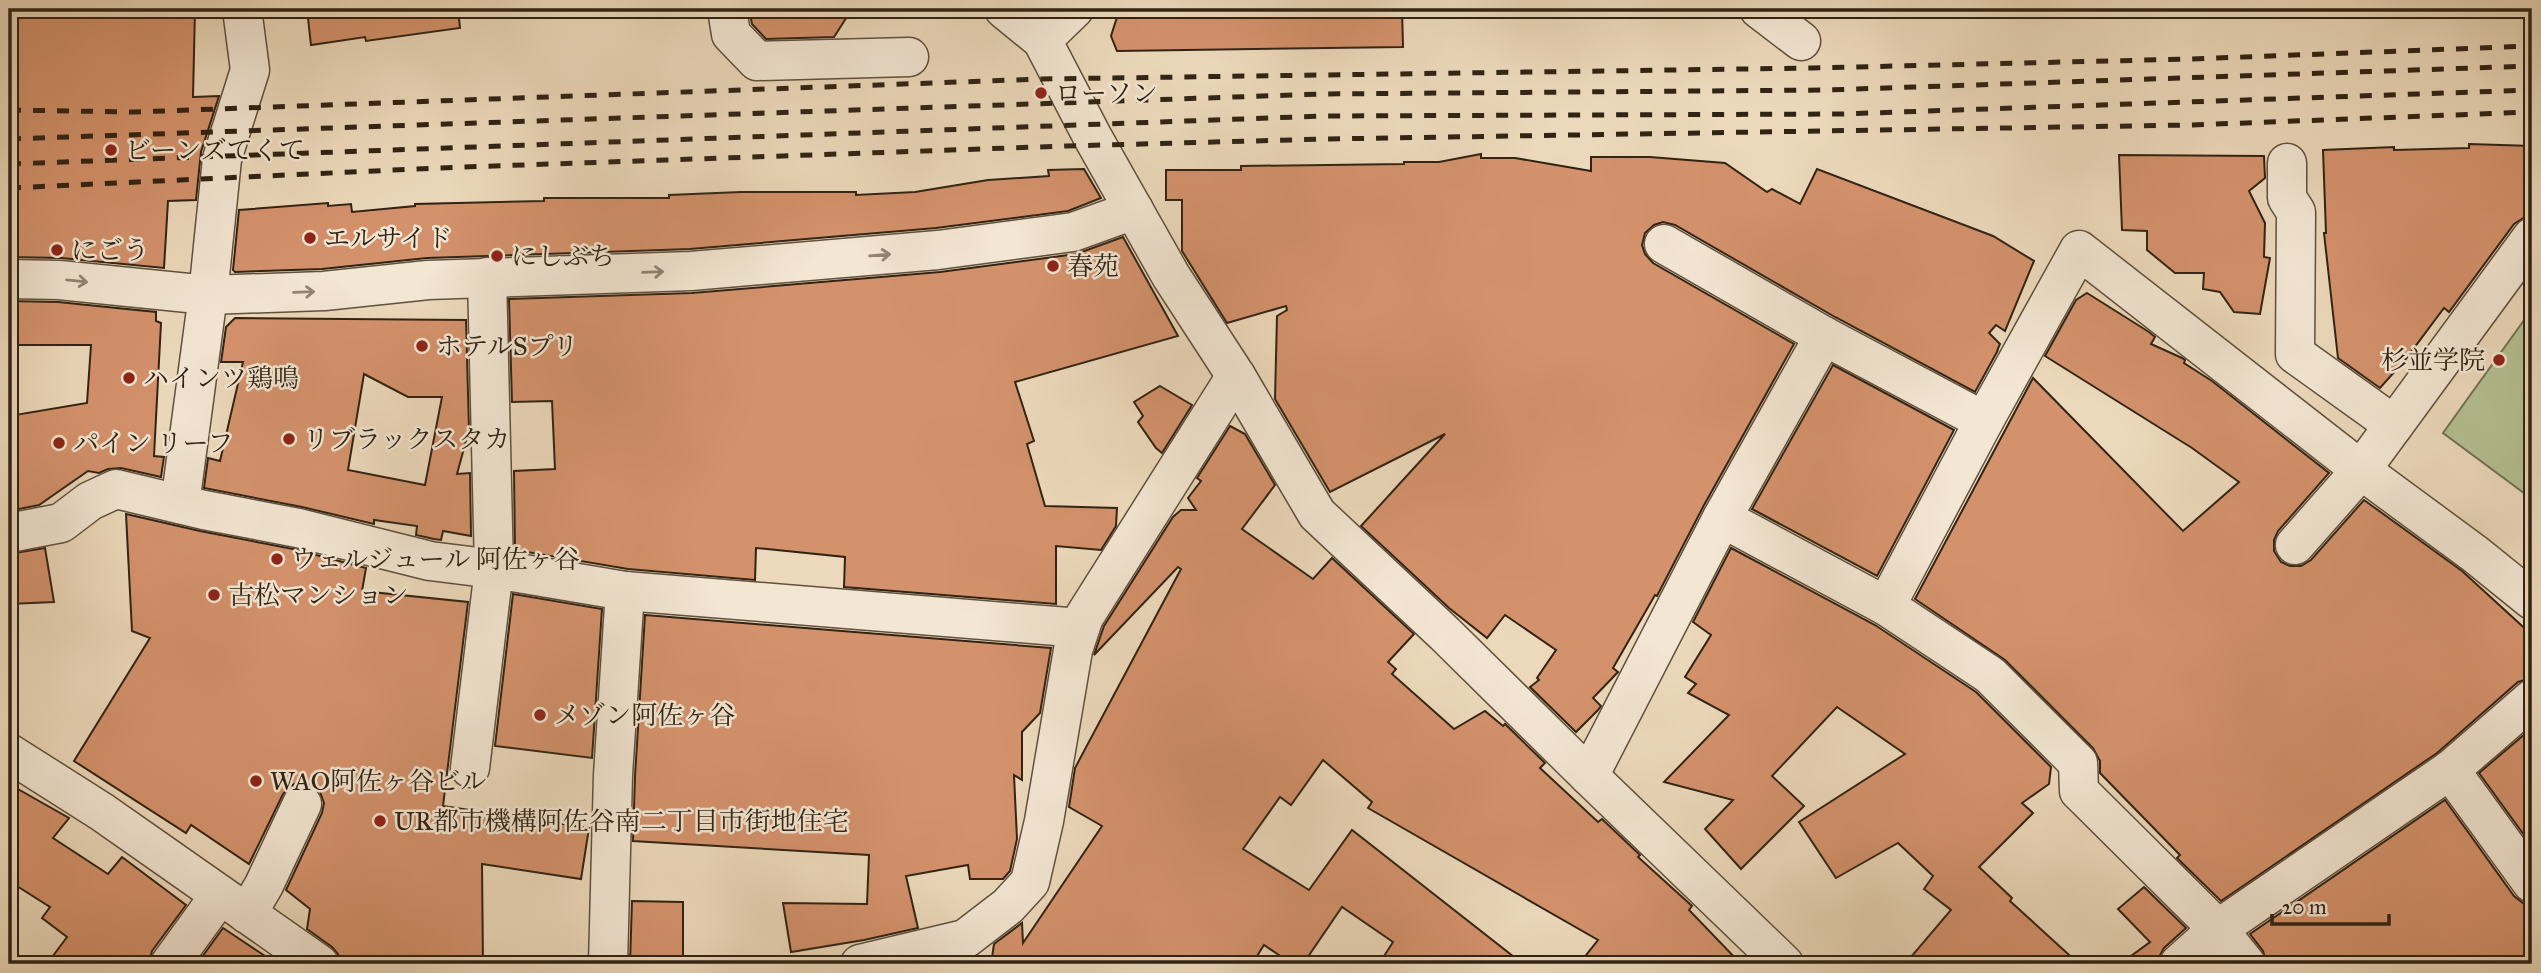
<svg xmlns="http://www.w3.org/2000/svg" width="2541" height="973" font-family="'IM FELL Great Primer','Noto Serif JP',serif">
  <style>
    .green { fill: #b4c093; stroke: #727254; stroke-width: 2 }
    .building { fill: #d4926c; stroke: #312314; stroke-width: 2; fill-rule: evenodd }
    .lines { fill: none; stroke-linecap: round; stroke-linejoin: round }
    .minor-casing { stroke: #60503e; stroke-width: 41 }
    .minor { stroke: #f3e6d3; stroke-width: 38 }
    .rail { stroke: #312314; stroke-width: 5; stroke-dasharray: 12 12; stroke-linecap: butt }
    .oneway { stroke: #928474 }
    .poi-dot { fill: #8f2418; stroke: #f3e6d3; stroke-width: 2.5 }
    .labels { text-anchor: middle; stroke-width: 5; stroke-linejoin: round; paint-order: stroke }
    .poi-label { font-size: 26px; fill: #312314; stroke: #f3e6d3; text-anchor: start }
  </style>
  <rect width="100%" height="100%" fill="#ecd9bb"/>
  <filter id="stains"><feTurbulence type="fractalNoise" baseFrequency=".00286" numOctaves="4"/><feColorMatrix values="0 0 0 0 .2 0 0 0 0 .09 0 0 0 0 .02 0 0 0 .5 -.17"/></filter>
  <radialGradient id="worn" r=".72"><stop offset=".6" stop-color="#630" stop-opacity="0"/><stop offset="1" stop-color="#630" stop-opacity=".3"/></radialGradient>
  <path class="green" d="M2532,309V499L2443,433Z"/>
  <g class="building">
    <path d="M9,9H195L193,97L219,96L201,152L196,200L168,201L164,268L61,258L9,257Z"/>
    <path d="M307,9H458L460,28L366,41L365,37L311,45Z"/>
    <path d="M749,9H852L834,37L766,39L752,24Z"/>
    <path d="M1162,9H1402L1403,47L1117,51L1111,36L1118,14H1162Z"/>
    <path d="M2469,144L2532,146V190H2527L2525,217L2514,224L2449,312L2444,308L2405,360L2380,388L2338,358L2324,233H2326L2323,150L2394,147V150L2469,148Z"/>
    <path d="M1481,154V158H1515L1591,171V157H1650L1725,163L1767,192L1772,189L1800,204L1817,169L1993,236L2034,261L2005,331L1996,325L1989,333L2000,344L1997,351L1998,350L1975,392L1835,317L1675,225L1663,222L1654,225L1645,233L1642,245L1645,254L1653,263L1794,344L1703,507L1657,596L1655,595L1613,668L1618,672L1593,698L1601,706L1598,710L1576,732L1530,687L1539,680L1537,678L1556,650L1505,615L1487,638L1449,608L1361,526L1445,434L1330,492L1275,399L1277,316L1287,310L1286,306L1227,323L1182,251V200H1166V170H1241V166L1404,164V162H1439Z"/>
    <path d="M2119,155L2264,156L2265,178L2249,191L2265,223L2264,257L2270,258L2260,314L2234,312L2220,292L2203,289L2204,273H2175L2147,250V231L2122,230Z"/>
    <path d="M1084,169L1101,198L1068,211L936,228L690,249L427,258L322,269L235,272L233,270L239,210L328,203V206L351,204L352,212L415,206V204L544,201V198H669V195L741,192H856V195L915,192L988,180L1049,176L1048,170Z"/>
    <path d="M1123,237L1178,336L1015,382L1034,441L1027,444L1045,506L1117,508L1116,526L1101,550L1056,546V604L844,587L845,557L756,548L755,580L628,569L515,550L514,471L555,469L552,401L512,402L509,299L692,293L940,272L1076,254Z"/>
    <path d="M2087,293L2149,332L2155,337L2151,344L2182,358L2185,360L2184,363L2212,381L2329,473L2278,531L2274,540V551L2281,562L2290,566H2301L2311,560L2364,500L2462,571L2532,635V678L2518,682L2437,753L2221,901L2177,858L2180,855L2100,773V761L2093,748L2005,660L1915,599L2033,378L2183,531L2239,482L2192,448L2045,356L2076,300Z"/>
    <path d="M9,301L58,302L156,312V321L161,323L154,456L164,457L161,477L121,468L108,469L99,473L88,471L39,505L9,511V416L87,403L91,345H9Z"/>
    <path d="M235,318L466,320L469,430L457,474L470,473L471,536L443,531L441,540L434,539L416,535L417,526L374,520V524L302,507L204,488L208,458L220,461L243,362H221L226,327ZM364,374L408,397H442L425,485L348,470Z"/>
    <path d="M1833,365L1954,430L1877,576L1752,509Z"/>
    <path d="M1160,386L1192,405L1162,453L1156,448L1138,422L1143,416L1134,402Z"/>
    <path d="M1230,426L1245,434L1275,485L1242,529L1313,579L1332,558L1414,634L1388,662L1396,669L1392,674L1454,729L1485,711L1503,726L1505,724L1545,763L1540,768L1598,822L1602,819L1640,855L1638,857L1692,906L1689,910L1741,964H1579L1598,940L1368,808L1372,802L1323,760L1291,805L1280,797L1243,849L1309,890L1352,830L1523,964H1379L1393,942L1342,907L1303,964H1292L1264,945L1252,964H991L994,944L1022,923L1023,943L1102,826L1069,807L1075,768L1181,569L1178,567L1094,655L1104,626L1173,517L1181,510H1196L1188,498L1201,481L1197,478Z"/>
    <path d="M126,514L200,531L293,549L366,568L362,591L468,602L443,806L589,828L581,879L482,864L483,964H341L338,954L332,947L307,929L310,909L286,890L322,813L324,803L320,792L312,785L299,782L290,786L283,794L249,864L191,825L186,833L74,761L150,638L132,631Z"/>
    <path d="M45,548L54,602L9,604V554Z"/>
    <path d="M1731,548L1875,625L1976,692L2051,767L2049,784L2022,803L2033,813L1979,867L2012,898L2010,901L2079,964H1905L1951,910L1924,889L1933,876L1898,843L1836,878L1799,822L1905,754L1837,707L1772,776L1804,806L1741,869L1705,829L1733,800L1664,782L1729,715L1688,693L1696,684L1685,677L1711,635L1693,622Z"/>
    <path d="M513,594L602,609L592,758L495,746Z"/>
    <path d="M645,615L1051,648L1040,713L1022,732V780L1014,775L1017,839L1010,871L1003,879H970L968,865L906,876L918,928L864,940L791,952L783,903L867,904L869,855L633,841L635,776Z"/>
    <path d="M2532,728V846L2479,773Z"/>
    <path d="M9,784L69,818L53,838L108,874L122,857L186,905L152,951L149,964H47L67,937L42,918L50,907L9,881Z"/>
    <path d="M2445,800L2514,896L2523,903L2532,905V952L2515,964H2267L2263,951L2250,934Z"/>
    <path d="M2144,887L2186,928L2164,948L2159,957L2158,964H2120L2150,942L2118,909Z"/>
    <path d="M632,901L683,902V964H630Z"/>
    <path d="M223,928L277,964H197Z"/>
  </g>
  <g class="lines">
    <defs>
      <g id="minor">
        <path d="M727,9L731,34L757,61L909,57"/>
        <path d="M1004,9L1042,40L1092,136L1171,276L1236,376L1317,514L1445,634L1589,776L1784,964"/>
        <path d="M1759,9L1801,41"/>
        <path d="M1042,40L1074,9"/>
        <path d="M2287,163V198L2296,212L2295,354L2394,425"/>
        <path d="M1664,244L1824,336L1984,421"/>
        <path d="M9,279L59,280L208,295L324,291L428,280L691,271L938,250L1073,232L1134,210"/>
        <path d="M180,504L208,295L222,159L250,70L242,9"/>
        <path d="M1722,518L1886,606L1990,675L2078,763L2079,791L2218,929L2246,964"/>
        <path d="M9,533L61,523L90,501L116,489L204,510L298,528L430,561L494,569L625,591L1080,628"/>
        <path d="M2295,545L2361,470L2532,237"/>
        <path d="M1886,606L1984,421L2079,250L2361,470L2475,554L2532,600"/>
        <path d="M9,753L102,812L319,964"/>
        <path d="M470,768L494,569L487,277"/>
        <path d="M2450,770L2532,883"/>
        <path d="M1589,776L1722,518L1824,336"/>
        <path d="M247,914L264,885L302,804"/>
        <path d="M170,964L220,895"/>
        <path d="M608,964L613,775L625,591"/>
        <path d="M860,964L965,939L1008,906L1030,882L1044,821L1073,650L1084,617L1236,376"/>
        <path d="M2179,964L2218,929L2450,770L2532,699"/>
      </g>
    </defs>
    <use href="#minor" class="minor-casing"/>
    <use href="#minor" class="minor"/>
    <g class="rail">
      <path d="M9,110L135,112L1041,79L1813,68L2191,59L2532,46"/>
      <path d="M9,139L1322,94L1827,90L2532,66"/>
      <path d="M9,164L1323,116L1841,114L2532,90"/>
      <path d="M9,188L437,168L1067,146L1326,139L2191,125L2532,112"/>
    </g>
  </g>
  <defs><path id="oneway-shaft" d="M-6 0H5M1.5-3L5.5 0L1.5 3" fill="none" stroke-width="1.6" stroke-linecap="round" stroke-linejoin="round" transform="scale(1.75)"/></defs>
  <g class="oneway">
    <use href="#oneway-shaft" transform="translate(880 255) rotate(-5)"/>
    <use href="#oneway-shaft" transform="translate(653 272) rotate(-2)"/>
    <use href="#oneway-shaft" transform="translate(77 281) rotate(6)"/>
    <use href="#oneway-shaft" transform="translate(304 292) rotate(-2)"/>
  </g>
  <g class="poi-dot">
    <circle cx="1041" cy="93" r="7"/>
    <circle cx="111" cy="150" r="7"/>
    <circle cx="310" cy="238" r="7"/>
    <circle cx="57" cy="250" r="7"/>
    <circle cx="497" cy="256" r="7"/>
    <circle cx="1053" cy="266" r="7"/>
    <circle cx="422" cy="346" r="7"/>
    <circle cx="2499" cy="360" r="7"/>
    <circle cx="129" cy="378" r="7"/>
    <circle cx="289" cy="439" r="7"/>
    <circle cx="59" cy="443" r="7"/>
    <circle cx="277" cy="559" r="7"/>
    <circle cx="214" cy="595" r="7"/>
    <circle cx="540" cy="715" r="7"/>
    <circle cx="256" cy="781" r="7"/>
    <circle cx="380" cy="821" r="7"/>
  </g>
  <g class="labels">
    <g class="poi-label">
      <text x="1055" y="102">ローソン</text>
      <text x="125" y="159">ビーンズてくて</text>
      <text x="324" y="247">エルサイド</text>
      <text x="71" y="259">にごう</text>
      <text x="511" y="265">にしぶち</text>
      <text x="1067" y="275">春苑</text>
      <text x="436" y="355">ホテルSプリ</text>
      <text x="2485" y="369" text-anchor="end">杉並学院</text>
      <text x="143" y="387">ハインツ鶏鳴</text>
      <text x="303" y="448">リブラックスタカ</text>
      <text x="73" y="452">パイン リーフ</text>
      <text x="291" y="568">ウェルジュール 阿佐ヶ谷</text>
      <text x="228" y="604">古松マンション</text>
      <text x="554" y="724">メゾン阿佐ヶ谷</text>
      <text x="270" y="790">WAO阿佐ヶ谷ビル</text>
      <text x="394" y="830">UR都市機構阿佐谷南二丁目市街地住宅</text>
    </g>
  </g>
  <rect width="2541" height="973" fill="none" stroke="#ecd9bb" stroke-width="35"/>
  <rect x="10" y="10" width="2520" height="952" fill="none" stroke="#312314" stroke-width="3.5"/>
  <rect x="18" y="18" width="2506" height="938" fill="none" stroke="#312314" stroke-width="2"/>
  <path d="M2272 914v10h117v-10" fill="none" stroke="#312314" stroke-width="3.5"/>
  <text x="2282" y="914" font-size="21" fill="#312314" stroke="#f3e6d3" stroke-width="5" paint-order="stroke">20 m</text>
  <rect width="100%" height="100%" filter="url(#stains)"/>
  <rect width="100%" height="100%" fill="url(#worn)"/>
</svg>
